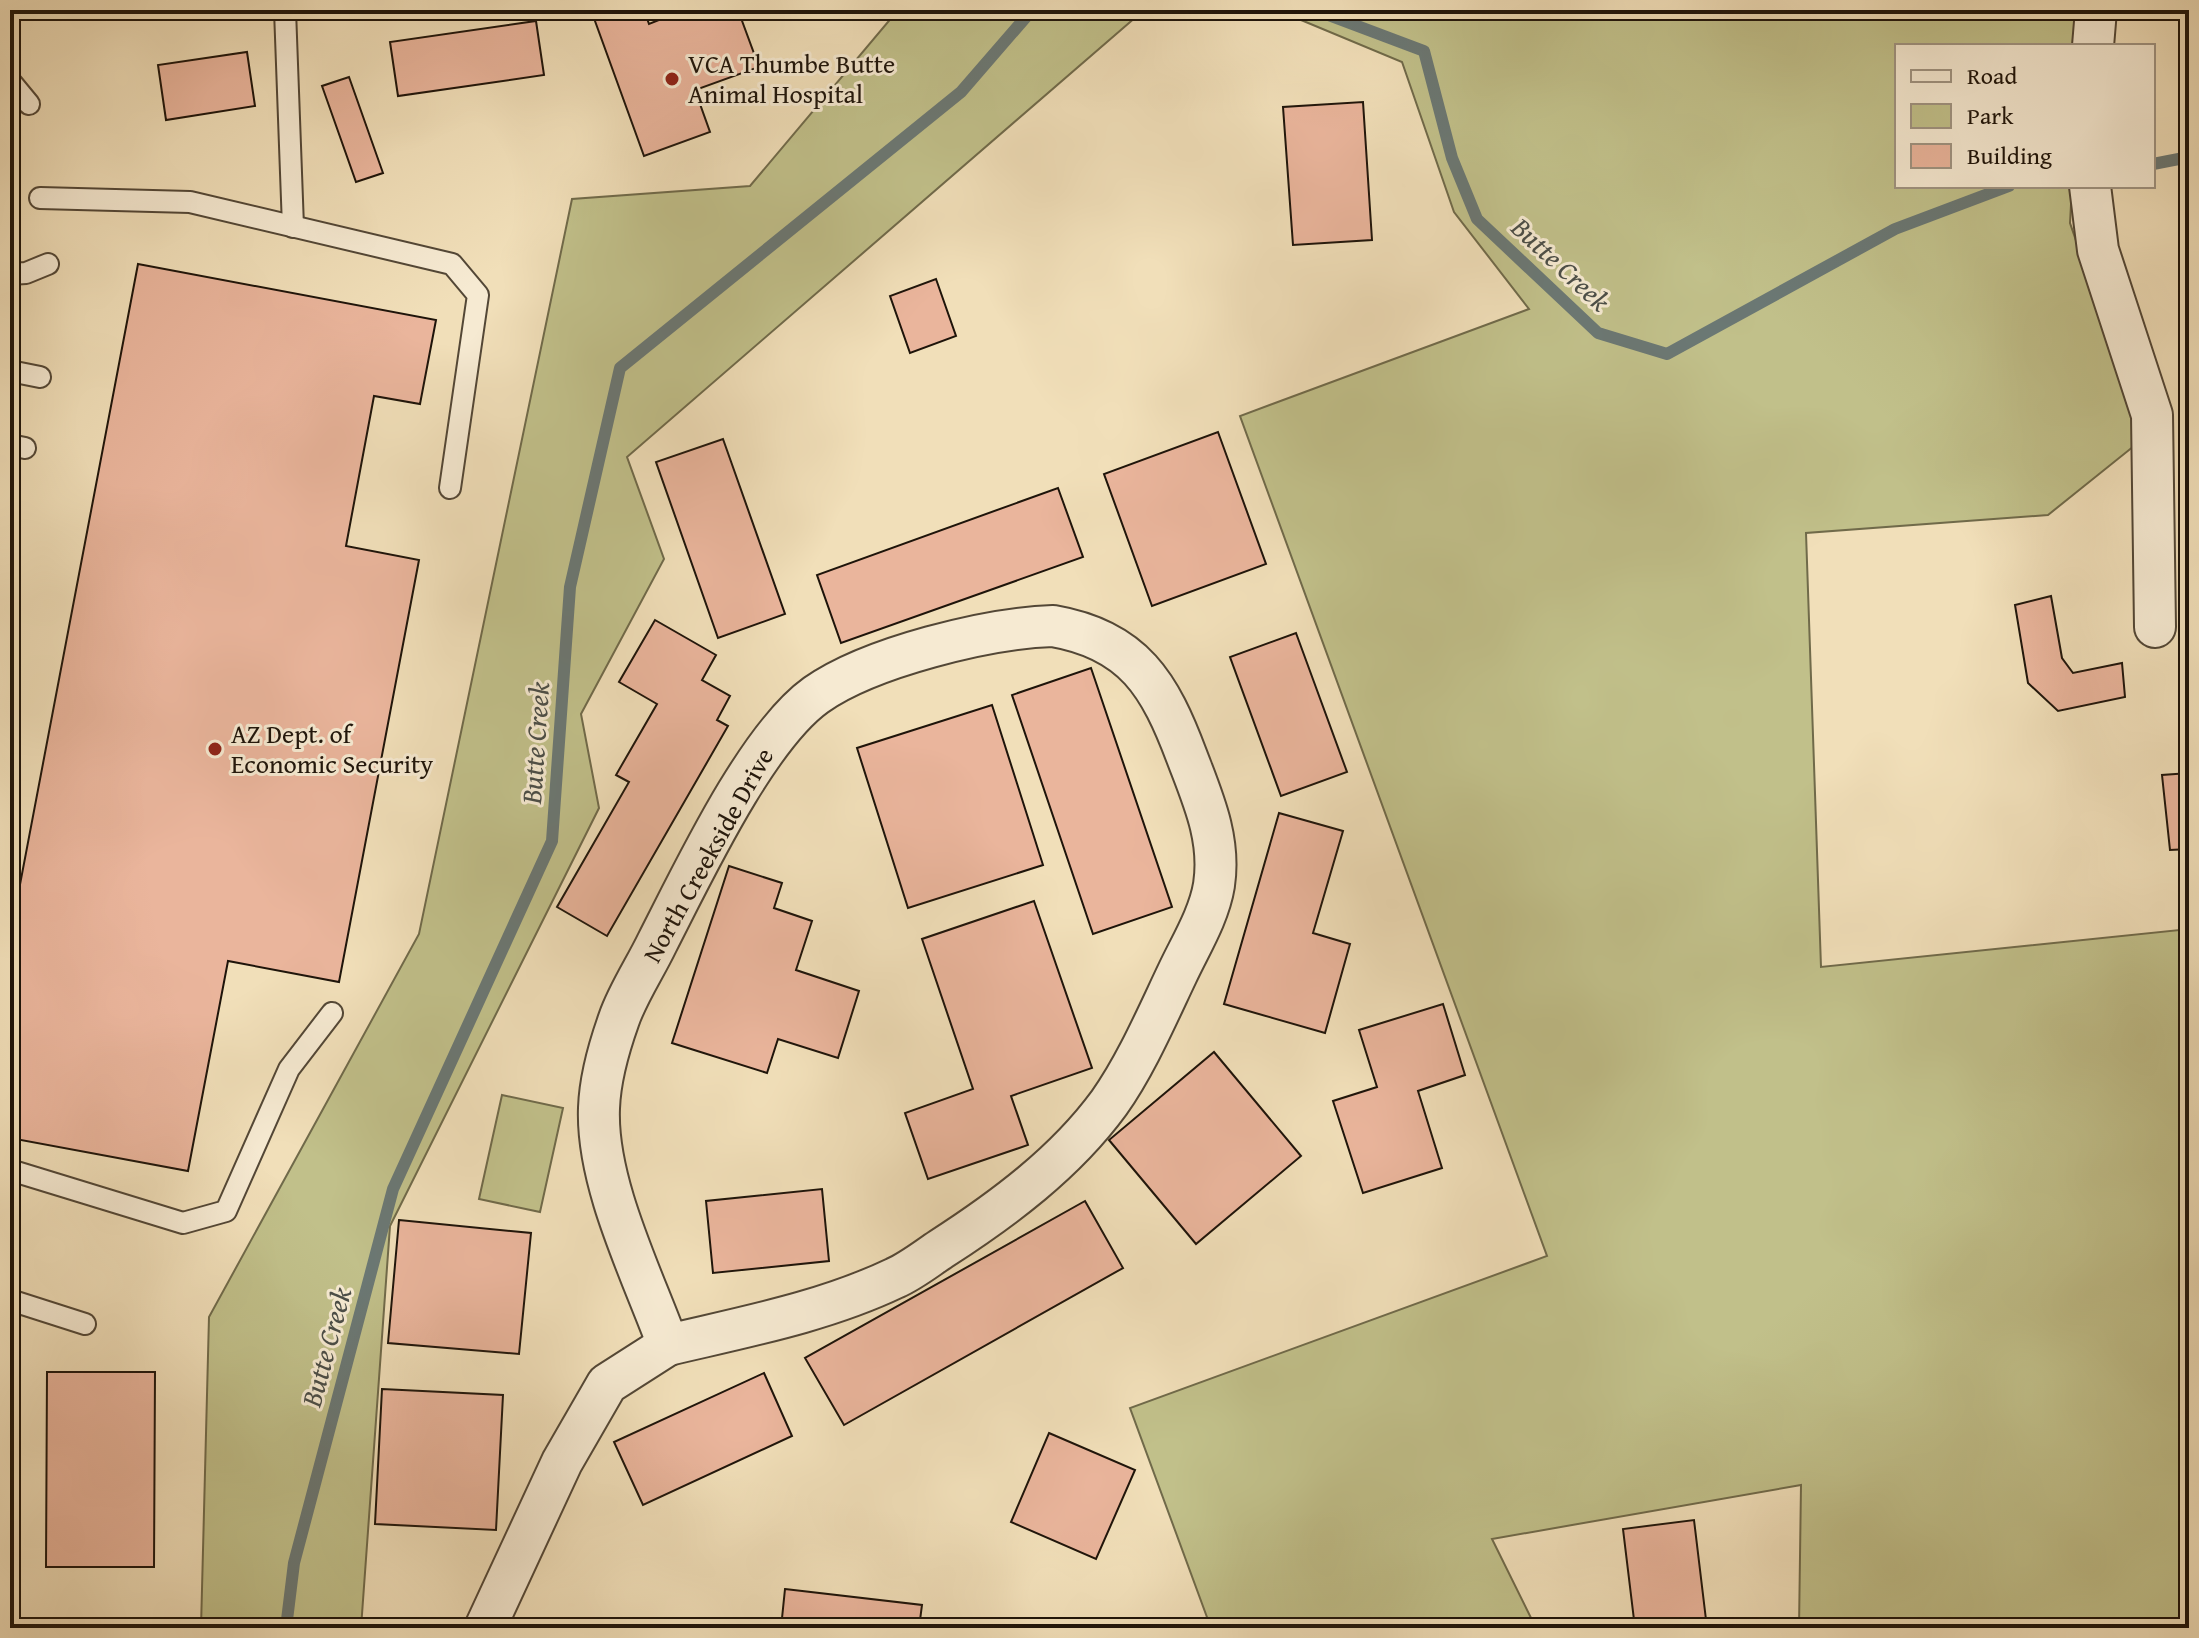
<svg xmlns="http://www.w3.org/2000/svg" width="2199" height="1638" font-family="'Gentium Book Plus',serif">
  <style>
    .green { fill: #c1c08a; stroke: #706a4a; stroke-width: 2 }
    .lines { fill: none; stroke-linecap: round; stroke-linejoin: round }
    .stream { stroke: #6b7874; stroke-width: 12 }
    .building { fill: #eab59c; stroke: #1e140a; stroke-width: 2 }
    .lane-casing { stroke: #534736; stroke-width: 24 }
    .street-casing { stroke: #534736; stroke-width: 44 }
    .lane { stroke: #f6ead2; stroke-width: 20 }
    .street { stroke: #f6ead2; stroke-width: 40 }
    .poi-dot { fill: #8f2418; stroke: #f6ead2; stroke-width: 3 }
    .labels { text-anchor: middle; stroke-width: 6; stroke-linejoin: round; paint-order: stroke }
    .poi-label { font-size: 26px; fill: #1e140a; stroke: #f6ead2; text-anchor: start }
    .street-label { font-size: 26px; fill: #1e140a; stroke: #f6ead2 }
    .water-label { font-size: 28px; font-style: italic; fill: #4b4e48; stroke: #f6ead2 }
  </style>
  <rect width="100%" height="100%" fill="#f1dfb9"/>
  <filter id="stains"><feTurbulence type="fractalNoise" baseFrequency=".0025" numOctaves="4"/><feColorMatrix values="0 0 0 0 .2 0 0 0 0 .09 0 0 0 0 .02 0 0 0 .5 -.17"/></filter>
  <radialGradient id="worn" r=".72"><stop offset=".6" stop-color="#630" stop-opacity="0"/><stop offset="1" stop-color="#630" stop-opacity=".3"/></radialGradient>
  <g class="green">
    <path d="M898,10H1144L627,457L664,559L581,714L599,808L390,1226L361,1628H201L209,1317L419,934L572,199L750,186Z"/>
    <path d="M1277,10H2082L2080,46H1897V186H2072L2070,223L2144,438L2048,515L1806,533L1821,967L2189,929V1628H1799L1801,1485L1492,1539L1536,1628H1211L1130,1408L1547,1256L1240,416L1529,309L1454,212L1402,62Z"/>
    <path d="M502,1095L563,1108L540,1212L479,1199Z"/>
  </g>
  <g class="lines">
    <g class="stream">
      <path d="M1315,10L1424,51L1452,158L1477,219L1598,333L1667,354L1895,229L2009,186"/>
      <path d="M2153,164L2189,157"/>
      <path d="M286,1628L294,1563L393,1189L552,841L570,587L620,368L961,92L1032,10"/>
    </g>
  </g>
  <g class="building">
    <path d="M591,10H644L649,24L684,10H738L759,67L695,90L710,132L644,156Z"/>
    <path d="M536,21L544,75L398,96L390,42Z"/>
    <path d="M247,52L255,106L166,120L158,65Z"/>
    <path d="M349,77L383,173L356,182L322,86Z"/>
    <path d="M1363,102L1372,240L1293,245L1283,107Z"/>
    <path d="M138,264L436,320L420,404L374,396L346,546L419,560L339,982L228,961L188,1171L10,1138V937Z"/>
    <path d="M936,279L956,336L910,353L890,296Z"/>
    <path d="M1218,432L1266,564L1152,606L1104,474Z"/>
    <path d="M723,439L785,614L718,638L656,462Z"/>
    <path d="M1058,488L1083,557L841,643L817,575Z"/>
    <path d="M2051,596L2062,658L2073,673L2122,663L2125,697L2058,711L2028,683L2015,605Z"/>
    <path d="M655,620L716,655L702,680L730,696L717,720L728,726L607,936L557,907L629,782L616,775L657,704L619,682Z"/>
    <path d="M1296,633L1347,772L1281,796L1230,657Z"/>
    <path d="M1091,668L1172,907L1093,934L1012,695Z"/>
    <path d="M992,705L1043,865L908,908L857,748Z"/>
    <path d="M2189,773V849L2170,850L2162,775Z"/>
    <path d="M1279,813L1343,831L1313,933L1350,944L1325,1033L1224,1004Z"/>
    <path d="M729,866L782,883L774,908L812,921L796,970L859,991L838,1058L778,1039L767,1073L672,1043Z"/>
    <path d="M1034,901L1092,1068L1011,1096L1028,1145L928,1179L905,1113L973,1089L922,939Z"/>
    <path d="M1443,1004L1465,1075L1418,1091L1442,1168L1363,1193L1333,1101L1377,1087L1359,1030Z"/>
    <path d="M1214,1052L1301,1156L1196,1244L1109,1140Z"/>
    <path d="M822,1189L829,1261L713,1273L706,1201Z"/>
    <path d="M1085,1201L1123,1268L844,1425L805,1358Z"/>
    <path d="M399,1220L531,1233L519,1354L388,1343Z"/>
    <path d="M47,1372H155L154,1567H46Z"/>
    <path d="M764,1373L792,1436L643,1505L614,1442Z"/>
    <path d="M382,1389L503,1395L496,1530L375,1524Z"/>
    <path d="M1049,1433L1135,1470L1096,1559L1011,1522Z"/>
    <path d="M1694,1520L1707,1628H1635L1623,1529Z"/>
    <path d="M785,1589L922,1605L919,1628H781Z"/>
  </g>
  <g class="lines">
    <defs>
      <g id="lane">
        <path d="M285,10L293,227"/>
        <path d="M10,81L29,104"/>
        <path d="M40,198L190,202L452,264L478,295L450,488"/>
        <path d="M10,274L26,273L48,264"/>
        <path d="M10,371L40,377"/>
        <path d="M10,445L25,448"/>
        <path d="M10,1170L183,1223L226,1211L289,1069L332,1013"/>
        <path d="M10,1300L85,1324"/>
      </g>
      <g id="street">
        <path d="M2093,46L2096,10"/>
        <path d="M2090,186L2098,250L2152,415L2155,627"/>
        <path d="M1053,626C1134,640 1160,685 1187,757C1203,799 1221,839 1214,885C1209,916 1190,946 1177,974C1157,1016 1136,1065 1109,1103C1065,1163 1003,1209 941,1249C926,1259 911,1271 895,1278C824,1312 744,1327 668,1345C642,1274 596,1183 599,1108C600,1078 609,1047 619,1019C628,993 645,968 657,943C692,875 756,738 816,695C870,657 988,628 1053,626Z"/>
        <path d="M485,1628L562,1462L607,1384L668,1345"/>
      </g>
    </defs>
    <use href="#lane" class="lane-casing"/>
    <use href="#street" class="street-casing"/>
    <use href="#lane" class="lane"/>
    <use href="#street" class="street"/>
  </g>
  <g class="poi-dot">
    <circle cx="672" cy="79" r="8"/>
    <circle cx="215" cy="749" r="8"/>
  </g>
  <g class="labels">
    <g class="poi-label">
      <text x="688" y="73">VCA Thumbe Butte<tspan x="688" dy="30">Animal Hospital</tspan></text>
      <text x="231" y="743">AZ Dept. of<tspan x="231" dy="30">Economic Security</tspan></text>
    </g>
    <g class="street-label">
      <text transform="translate(708 855) rotate(-61)" y="9">North Creekside Drive</text>
    </g>
    <g class="water-label">
      <text transform="translate(1561 264) rotate(43)" y="10">Butte Creek</text>
      <text transform="translate(535 743) rotate(-86)" y="10">Butte Creek</text>
      <text transform="translate(326 1347) rotate(-75)" y="10">Butte Creek</text>
    </g>
  </g>
  <rect width="2199" height="1638" fill="none" stroke="#f1dfb9" stroke-width="40"/>
  <rect x="12" y="12" width="2175" height="1614" fill="none" stroke="#1e140a" stroke-width="4"/>
  <rect x="20" y="20" width="2159" height="1598" fill="none" stroke="#1e140a" stroke-width="2"/>
  <rect x="1895" y="44" width="260" height="144" fill="#f6ead2" stroke="#a09482" stroke-width="2"/>
  <rect x="1911" y="70" width="40" height="12" fill="#f6ead2" stroke="#a09482" stroke-width="2"/>
  <text x="1967" y="84" font-size="24" fill="#1e140a">Road</text>
  <rect x="1911" y="104" width="40" height="24" fill="#c1c08a" stroke="#a09482" stroke-width="2"/>
  <text x="1967" y="124" font-size="24" fill="#1e140a">Park</text>
  <rect x="1911" y="144" width="40" height="24" fill="#eab59c" stroke="#a09482" stroke-width="2"/>
  <text x="1967" y="164" font-size="24" fill="#1e140a">Building</text>
  <rect width="100%" height="100%" filter="url(#stains)"/>
  <rect width="100%" height="100%" fill="url(#worn)"/>
</svg>
